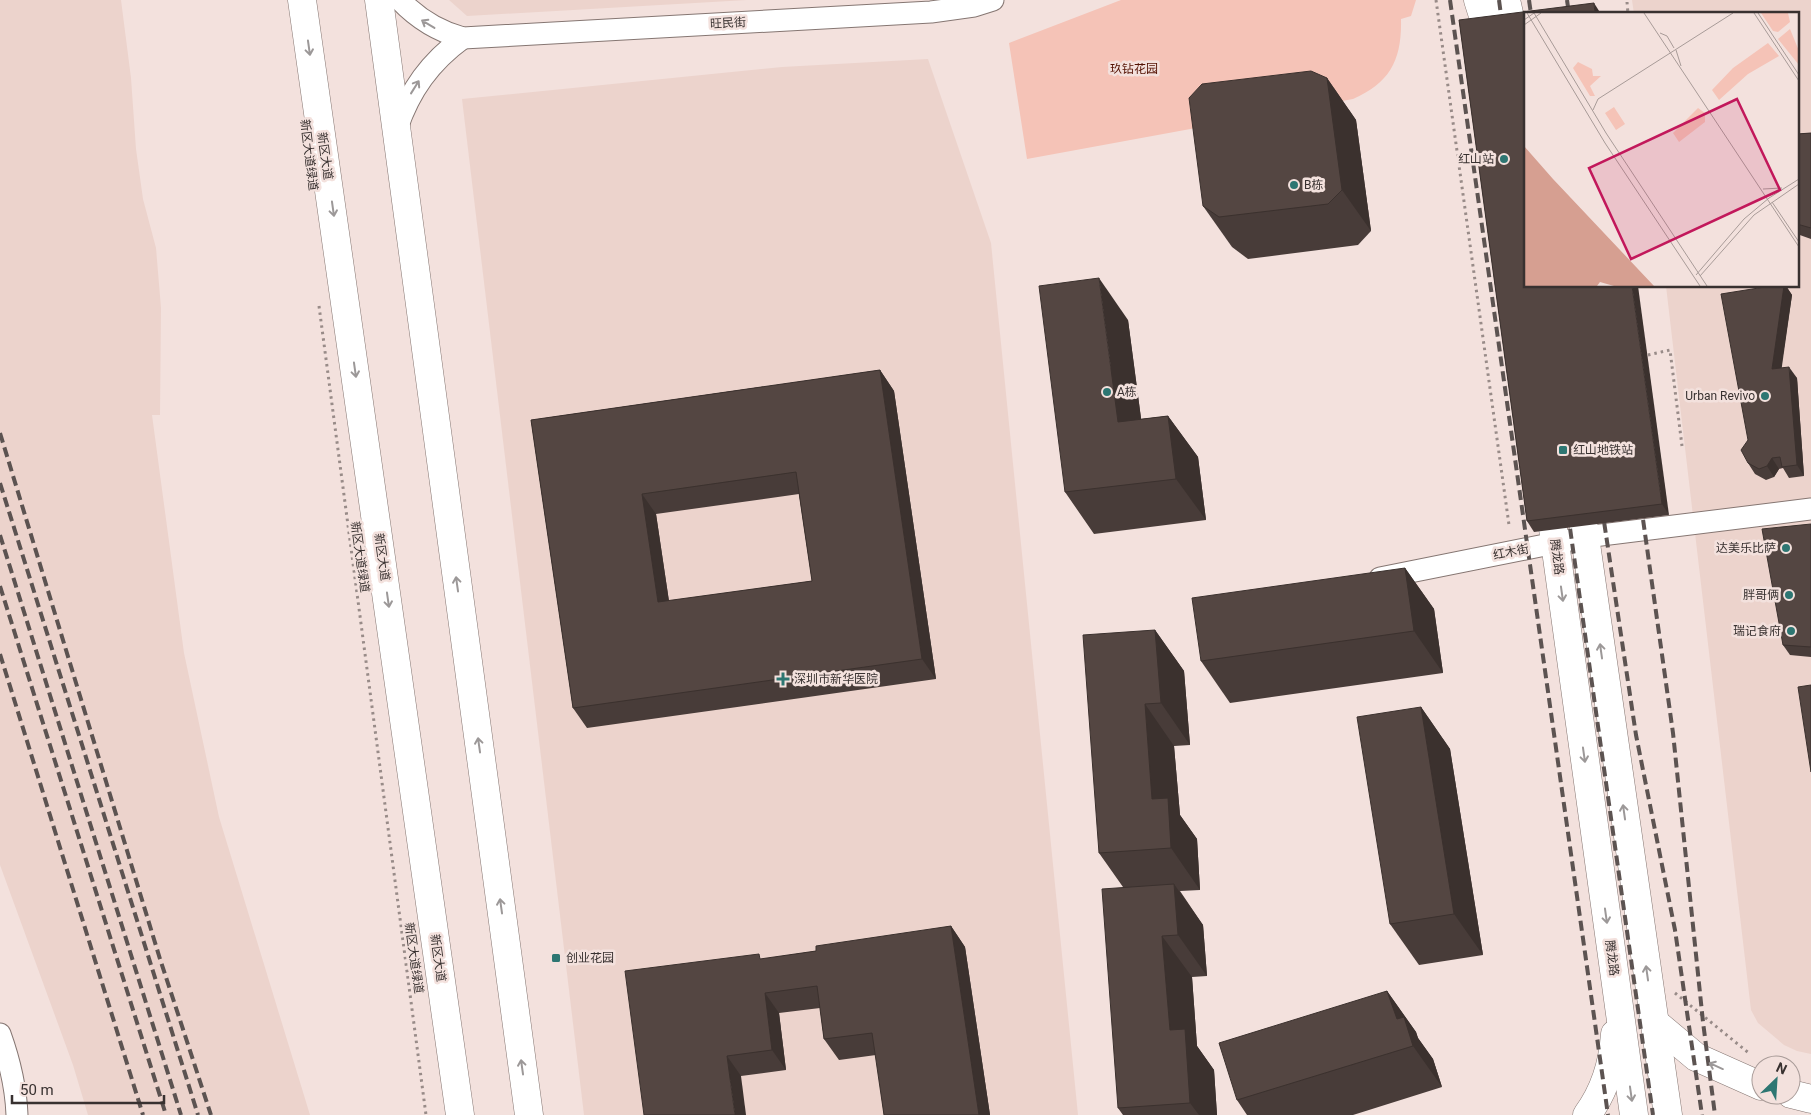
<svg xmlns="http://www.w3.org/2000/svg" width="1811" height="1115" font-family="Roboto,'Noto Sans SC',sans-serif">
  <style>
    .built { fill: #ecd3cc }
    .green { fill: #f5c3b7 }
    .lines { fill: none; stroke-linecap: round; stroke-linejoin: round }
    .minor-casing { stroke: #857672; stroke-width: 23 }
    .secondary-casing { stroke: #857672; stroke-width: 29 }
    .primary-casing { stroke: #857672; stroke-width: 29 }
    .path { stroke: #988b88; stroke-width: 3; stroke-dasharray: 2.5 4; stroke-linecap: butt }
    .minor { stroke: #fff; stroke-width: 21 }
    .secondary { stroke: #fff; stroke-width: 28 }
    .primary { stroke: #fff; stroke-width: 28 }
    .rail { stroke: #5c5351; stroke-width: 4; stroke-dasharray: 10 5; stroke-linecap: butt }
    .wall { fill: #483c39; fill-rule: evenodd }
    .shaded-wall { fill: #3b312e }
    .building { fill: #544642; stroke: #3b312e; fill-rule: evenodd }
    .oneway { stroke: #9c9898 }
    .poi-dot { fill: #2d7672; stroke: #f3e1dd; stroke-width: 2 }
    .labels { text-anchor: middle; stroke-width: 5; stroke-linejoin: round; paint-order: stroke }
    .street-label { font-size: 12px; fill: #383130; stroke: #f3e1dd }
    .park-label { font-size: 12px; fill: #541203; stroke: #f3e1dd }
    .poi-label { font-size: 12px; fill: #383130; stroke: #f3e1dd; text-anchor: end }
    .inset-road { fill: none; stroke: #a89b98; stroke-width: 1 }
    .view { fill: #c2185b; fill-opacity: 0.15; stroke: #c2185b; stroke-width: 2.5 }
    .inset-edge { fill: none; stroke: #383130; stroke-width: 2.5 }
  </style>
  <rect width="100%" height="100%" fill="#f3e1dd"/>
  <g class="built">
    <path d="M0,0H121L131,78L136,149L143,199L156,248L161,308L160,415H152L184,653L219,817L310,1115H88L73,1065L0,865Z"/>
    <path d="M449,0H747L467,16Z"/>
    <path d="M1632,0H1811V1054L1797,1051L1784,1045L1758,1023L1751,1010L1666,286H1797V14H1634Z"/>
    <path d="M928,59L991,243L1078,1115H584L462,99L782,67Z"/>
  </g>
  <path class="green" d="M1121,0H1416L1411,16L1401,19C1402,60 1390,83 1353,99L1027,159L1009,43Z"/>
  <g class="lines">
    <defs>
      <g id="minor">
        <path d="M400,0C418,19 437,31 463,38L931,12L974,6L993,0"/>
        <path d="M397,128C410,90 430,62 463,38"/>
        <path d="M1380,578L1585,537L1811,509"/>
        <path d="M0,1034C9,1059 16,1088 17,1115"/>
      </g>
      <g id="secondary">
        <path d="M1478,0L1484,19L1488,53"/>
        <path d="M1506,0L1517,49L1525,104"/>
        <path d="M1578,488L1668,1115"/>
        <path d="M1548,492L1634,1115"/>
        <path d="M1653,1021L1696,1057L1761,1086"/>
        <path d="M1791,1094L1811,1099"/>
        <path d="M1587,1115C1604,1092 1613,1063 1615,1034"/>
      </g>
      <g id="primary">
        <path d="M302,0L460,1115"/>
        <path d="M379,0L529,1115"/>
      </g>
    </defs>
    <use href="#minor" class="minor-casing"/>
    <use href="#secondary" class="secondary-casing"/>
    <use href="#primary" class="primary-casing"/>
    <g class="path">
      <path d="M1436,0L1509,525"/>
      <path d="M1627,2L1628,14"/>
      <path d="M319,306L426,1115"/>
      <path d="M1648,355L1670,350L1682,446"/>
      <path d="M1675,993L1750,1054"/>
    </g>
    <use href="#minor" class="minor"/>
    <use href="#secondary" class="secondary"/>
    <use href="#primary" class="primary"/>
    <g class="rail">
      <path d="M1450,0L1608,1115"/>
      <path d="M1499,0L1503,30"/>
      <path d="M1529,0L1531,14"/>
      <path d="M1567,0L1569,14"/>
      <path d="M0,433L160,959L211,1115"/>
      <path d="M0,483L198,1115"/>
      <path d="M1641,505L1673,733L1703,1022L1715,1115"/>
      <path d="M1602,508L1636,735L1675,930L1702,1115"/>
      <path d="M1568,514L1653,1115"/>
      <path d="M0,535L181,1115"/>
      <path d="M0,586L166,1115"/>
      <path d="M0,654L143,1115"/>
    </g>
  </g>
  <g class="wall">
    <path d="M1459,20L1669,515L1534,532L1527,521Z"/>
    <path d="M1327,78L1356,120L1371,231L1358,245L1248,259L1232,247L1203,206Z"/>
    <path d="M1811,133V239L1797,234V134Z"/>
    <path d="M1771,286H1786L1792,295L1781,368L1797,378L1804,476L1789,478L1783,468L1779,469L1774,477L1766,480L1755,474L1748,463V440Z"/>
    <path d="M1128,320L1141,419L1168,416L1198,457L1206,520L1094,534L1065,492Z"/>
    <path d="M880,370L894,391L936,679L587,728L573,708L531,420ZM799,494L812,581L669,601L656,514Z"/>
    <path d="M1811,524V657L1790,655L1783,645Z"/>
    <path d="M1405,568L1434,609L1443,673L1230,703L1201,661Z"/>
    <path d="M1155,630L1184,671L1190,745L1174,746L1180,815L1197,839L1200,890L1180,891L1203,925L1207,976L1192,977L1197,1046L1214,1070L1217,1115H1123L1118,1108L1123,887L1099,853Z"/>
    <path d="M1421,707L1450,749L1483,955L1419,965L1390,924Z"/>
    <path d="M951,926L965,947L990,1115H884L876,1055L839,1060L824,1039L820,1008L779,1013L786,1070L741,1076L644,1115L762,959L816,951Z"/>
    <path d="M1387,991L1416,1032L1418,1038L1433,1059L1442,1087L1353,1115H1247L1237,1100Z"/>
  </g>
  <g class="shaded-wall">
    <path d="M1594,3L1601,14H1595Z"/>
    <path d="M1327,78L1356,120L1371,231L1342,190Z"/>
    <path d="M1099,278L1128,320L1147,463L1118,422Z"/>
    <path d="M1632,286H1638L1669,515L1662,504Z"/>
    <path d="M1784,286H1786L1792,295L1780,380L1772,369Z"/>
    <path d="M1789,367L1797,378L1804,476L1797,465Z"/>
    <path d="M880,370L894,391L936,679L922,659Z"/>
    <path d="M1168,416L1198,457L1206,520L1176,479Z"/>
    <path d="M1772,458L1779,469L1774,477L1767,466Z"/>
    <path d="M642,494L656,514L672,622L658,602Z"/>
    <path d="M1405,568L1434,609L1443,673L1414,631Z"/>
    <path d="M1155,630L1184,671L1190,745L1161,703Z"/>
    <path d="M1145,704L1174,746L1180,815L1197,839L1200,890L1171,848L1152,799Z"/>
    <path d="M1421,707L1450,749L1483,955L1454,914Z"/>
    <path d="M1174,884L1203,925L1207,976L1178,935Z"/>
    <path d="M951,926L965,947L990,1115H979Z"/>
    <path d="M1162,936L1192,977L1197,1046L1214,1070L1217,1115H1199L1190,1103L1170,1030Z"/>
    <path d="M1387,991L1416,1032L1418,1038L1433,1059L1442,1087L1413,1046L1397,1019Z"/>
    <path d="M765,993L779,1013L786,1070L772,1050Z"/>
    <path d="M727,1056L741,1076L746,1115H735Z"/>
  </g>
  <g class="building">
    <path d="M1594,3L1595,14H1525V286H1632L1662,504L1527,521L1459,20Z"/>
    <path d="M1311,71L1327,78L1342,190L1328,204L1219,217L1203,206L1189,98L1202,84Z"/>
    <path d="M1811,133V228L1797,224V134Z"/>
    <path d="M1099,278L1118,422L1168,416L1176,479L1065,492L1039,286Z"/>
    <path d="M1771,286H1784L1772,369L1789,367L1797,465L1782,467L1780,457L1772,458L1767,466L1759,469L1748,463L1741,450L1748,440L1721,294Z"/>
    <path d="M880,370L922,659L573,708L531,420ZM796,472L812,581L658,602L642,494Z"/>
    <path d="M1811,524V647L1783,645L1762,529Z"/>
    <path d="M1405,568L1414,631L1201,661L1192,598Z"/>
    <path d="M1155,630L1161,703L1145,704L1152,799L1168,798L1171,848L1099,853L1083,635Z"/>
    <path d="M1811,685V772L1798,687Z"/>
    <path d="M1421,707L1454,914L1390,924L1357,717Z"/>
    <path d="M1174,884L1178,935L1162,936L1170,1030L1185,1029L1190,1103L1118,1108L1102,889Z"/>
    <path d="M951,926L979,1115H884L872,1033L824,1039L817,986L765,993L772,1050L727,1056L735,1115H644L625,971L759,954L760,959L816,951V946Z"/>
    <path d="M1387,991L1397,1019L1404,1017L1413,1046L1237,1100L1219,1043Z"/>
  </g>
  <defs><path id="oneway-shaft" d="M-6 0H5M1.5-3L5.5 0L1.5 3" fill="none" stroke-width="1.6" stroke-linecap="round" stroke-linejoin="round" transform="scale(1.25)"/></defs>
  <g class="oneway">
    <use href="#oneway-shaft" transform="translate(428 24) rotate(-149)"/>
    <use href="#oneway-shaft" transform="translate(309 48) rotate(82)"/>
    <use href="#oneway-shaft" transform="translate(415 87) rotate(-58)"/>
    <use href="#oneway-shaft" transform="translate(333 209) rotate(82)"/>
    <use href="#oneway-shaft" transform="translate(355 370) rotate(82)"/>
    <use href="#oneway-shaft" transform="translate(457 584) rotate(-98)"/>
    <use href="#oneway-shaft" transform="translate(1562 594) rotate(82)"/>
    <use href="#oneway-shaft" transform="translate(388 600) rotate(82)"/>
    <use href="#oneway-shaft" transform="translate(1601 651) rotate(-98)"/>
    <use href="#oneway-shaft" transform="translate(479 745) rotate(-98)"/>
    <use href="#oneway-shaft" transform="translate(1584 755) rotate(82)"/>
    <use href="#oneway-shaft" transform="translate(1624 812) rotate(-98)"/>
    <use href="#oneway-shaft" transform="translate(501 906) rotate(-98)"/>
    <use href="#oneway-shaft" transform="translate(1606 916) rotate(82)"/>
    <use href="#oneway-shaft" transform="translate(1647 973) rotate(-98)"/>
    <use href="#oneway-shaft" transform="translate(1716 1066) rotate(-156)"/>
    <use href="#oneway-shaft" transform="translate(522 1067) rotate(-98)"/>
    <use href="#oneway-shaft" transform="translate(1631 1094) rotate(82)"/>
  </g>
  <g class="poi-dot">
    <circle cx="1504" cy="159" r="5"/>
    <circle cx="1294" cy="185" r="5"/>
    <circle cx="1107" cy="392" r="5"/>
    <circle cx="1765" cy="396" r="5"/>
    <rect x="1558" y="445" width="10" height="10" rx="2.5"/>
    <circle cx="1786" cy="548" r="5"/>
    <circle cx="1789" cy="595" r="5"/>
    <circle cx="1791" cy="631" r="5"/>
    <path d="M780.5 671.5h5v5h5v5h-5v5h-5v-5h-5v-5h5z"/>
    <rect x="551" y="953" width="10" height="10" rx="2.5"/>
  </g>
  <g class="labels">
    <g class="street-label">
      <text transform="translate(728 23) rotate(-3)" y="4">旺民街</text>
      <text transform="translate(309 155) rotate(83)" y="4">新区大道绿道</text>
      <text transform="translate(325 156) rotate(82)" y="4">新区大道</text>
      <text transform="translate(1511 552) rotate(-11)" y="4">红木街</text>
      <text transform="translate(360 557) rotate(82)" y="4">新区大道绿道</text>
      <text transform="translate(382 557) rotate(82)" y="4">新区大道</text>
      <text transform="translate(1557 557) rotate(82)" y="4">腾龙路</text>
      <text transform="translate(414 958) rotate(82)" y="4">新区大道绿道</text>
      <text transform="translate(438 958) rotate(82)" y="4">新区大道</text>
      <text transform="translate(1612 958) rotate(82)" y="4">腾龙路</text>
    </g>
    <g class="park-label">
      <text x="1134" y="73">玖钻花园</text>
    </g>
    <g class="poi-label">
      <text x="1494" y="163">红山站</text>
      <text x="1304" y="189" text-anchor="start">B栋</text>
      <text x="1117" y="396" text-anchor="start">A栋</text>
      <text x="1755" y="400">Urban Revivo</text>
      <text x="1573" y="454" text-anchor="start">红山地铁站</text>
      <text x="1776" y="552">达美乐比萨</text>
      <text x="1779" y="599">胖哥俩</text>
      <text x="1781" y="635">瑞记食府</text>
      <text x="794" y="683" text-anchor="start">深圳市新华医院</text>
      <text x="566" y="962" text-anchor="start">创业花园</text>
    </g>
  </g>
  <g transform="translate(1524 12)">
    <rect width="275" height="275" fill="#f3e1dd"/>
    <path d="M237,1H264L266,10L254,20L249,19ZM266,17L275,39V53L254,27ZM244,31L255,44L224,62L195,88L188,78L209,56ZM54,50L68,57L69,64H77L66,74L71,84H66L49,56ZM90,95L101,112L92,118L81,101ZM174,96L181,101V110L155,130L149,121Z" fill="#f5c3b7"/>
    <path d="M0,134L29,167L130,274H90L76,270L73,274H0Z" fill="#d69f91"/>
    <path class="inset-road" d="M3,1L81,131L176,274M120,1L275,235M230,1L275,69M234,1L275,63M0,8L10,1L82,121L183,274M0,13L17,1M136,21L143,24L150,36M152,38L157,54M69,98L74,87L209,1M239,177L258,176M248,190L275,230M172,263L220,207L245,186L275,167M176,264L230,203L275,172"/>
    <path class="view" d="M213,87L256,178L107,247L65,156Z"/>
    <rect width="275" height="275" class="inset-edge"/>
  </g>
  <g transform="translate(1776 1080) rotate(25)"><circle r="24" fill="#f3e1dd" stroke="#a89b98"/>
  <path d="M0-4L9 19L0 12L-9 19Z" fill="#2d7672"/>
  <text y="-8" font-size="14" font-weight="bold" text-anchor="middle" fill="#383130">N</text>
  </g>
  <path d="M12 1095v8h152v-8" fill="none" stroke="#383130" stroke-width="2.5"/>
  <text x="20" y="1095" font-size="15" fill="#383130" stroke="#f3e1dd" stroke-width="4" paint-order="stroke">50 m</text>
</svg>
